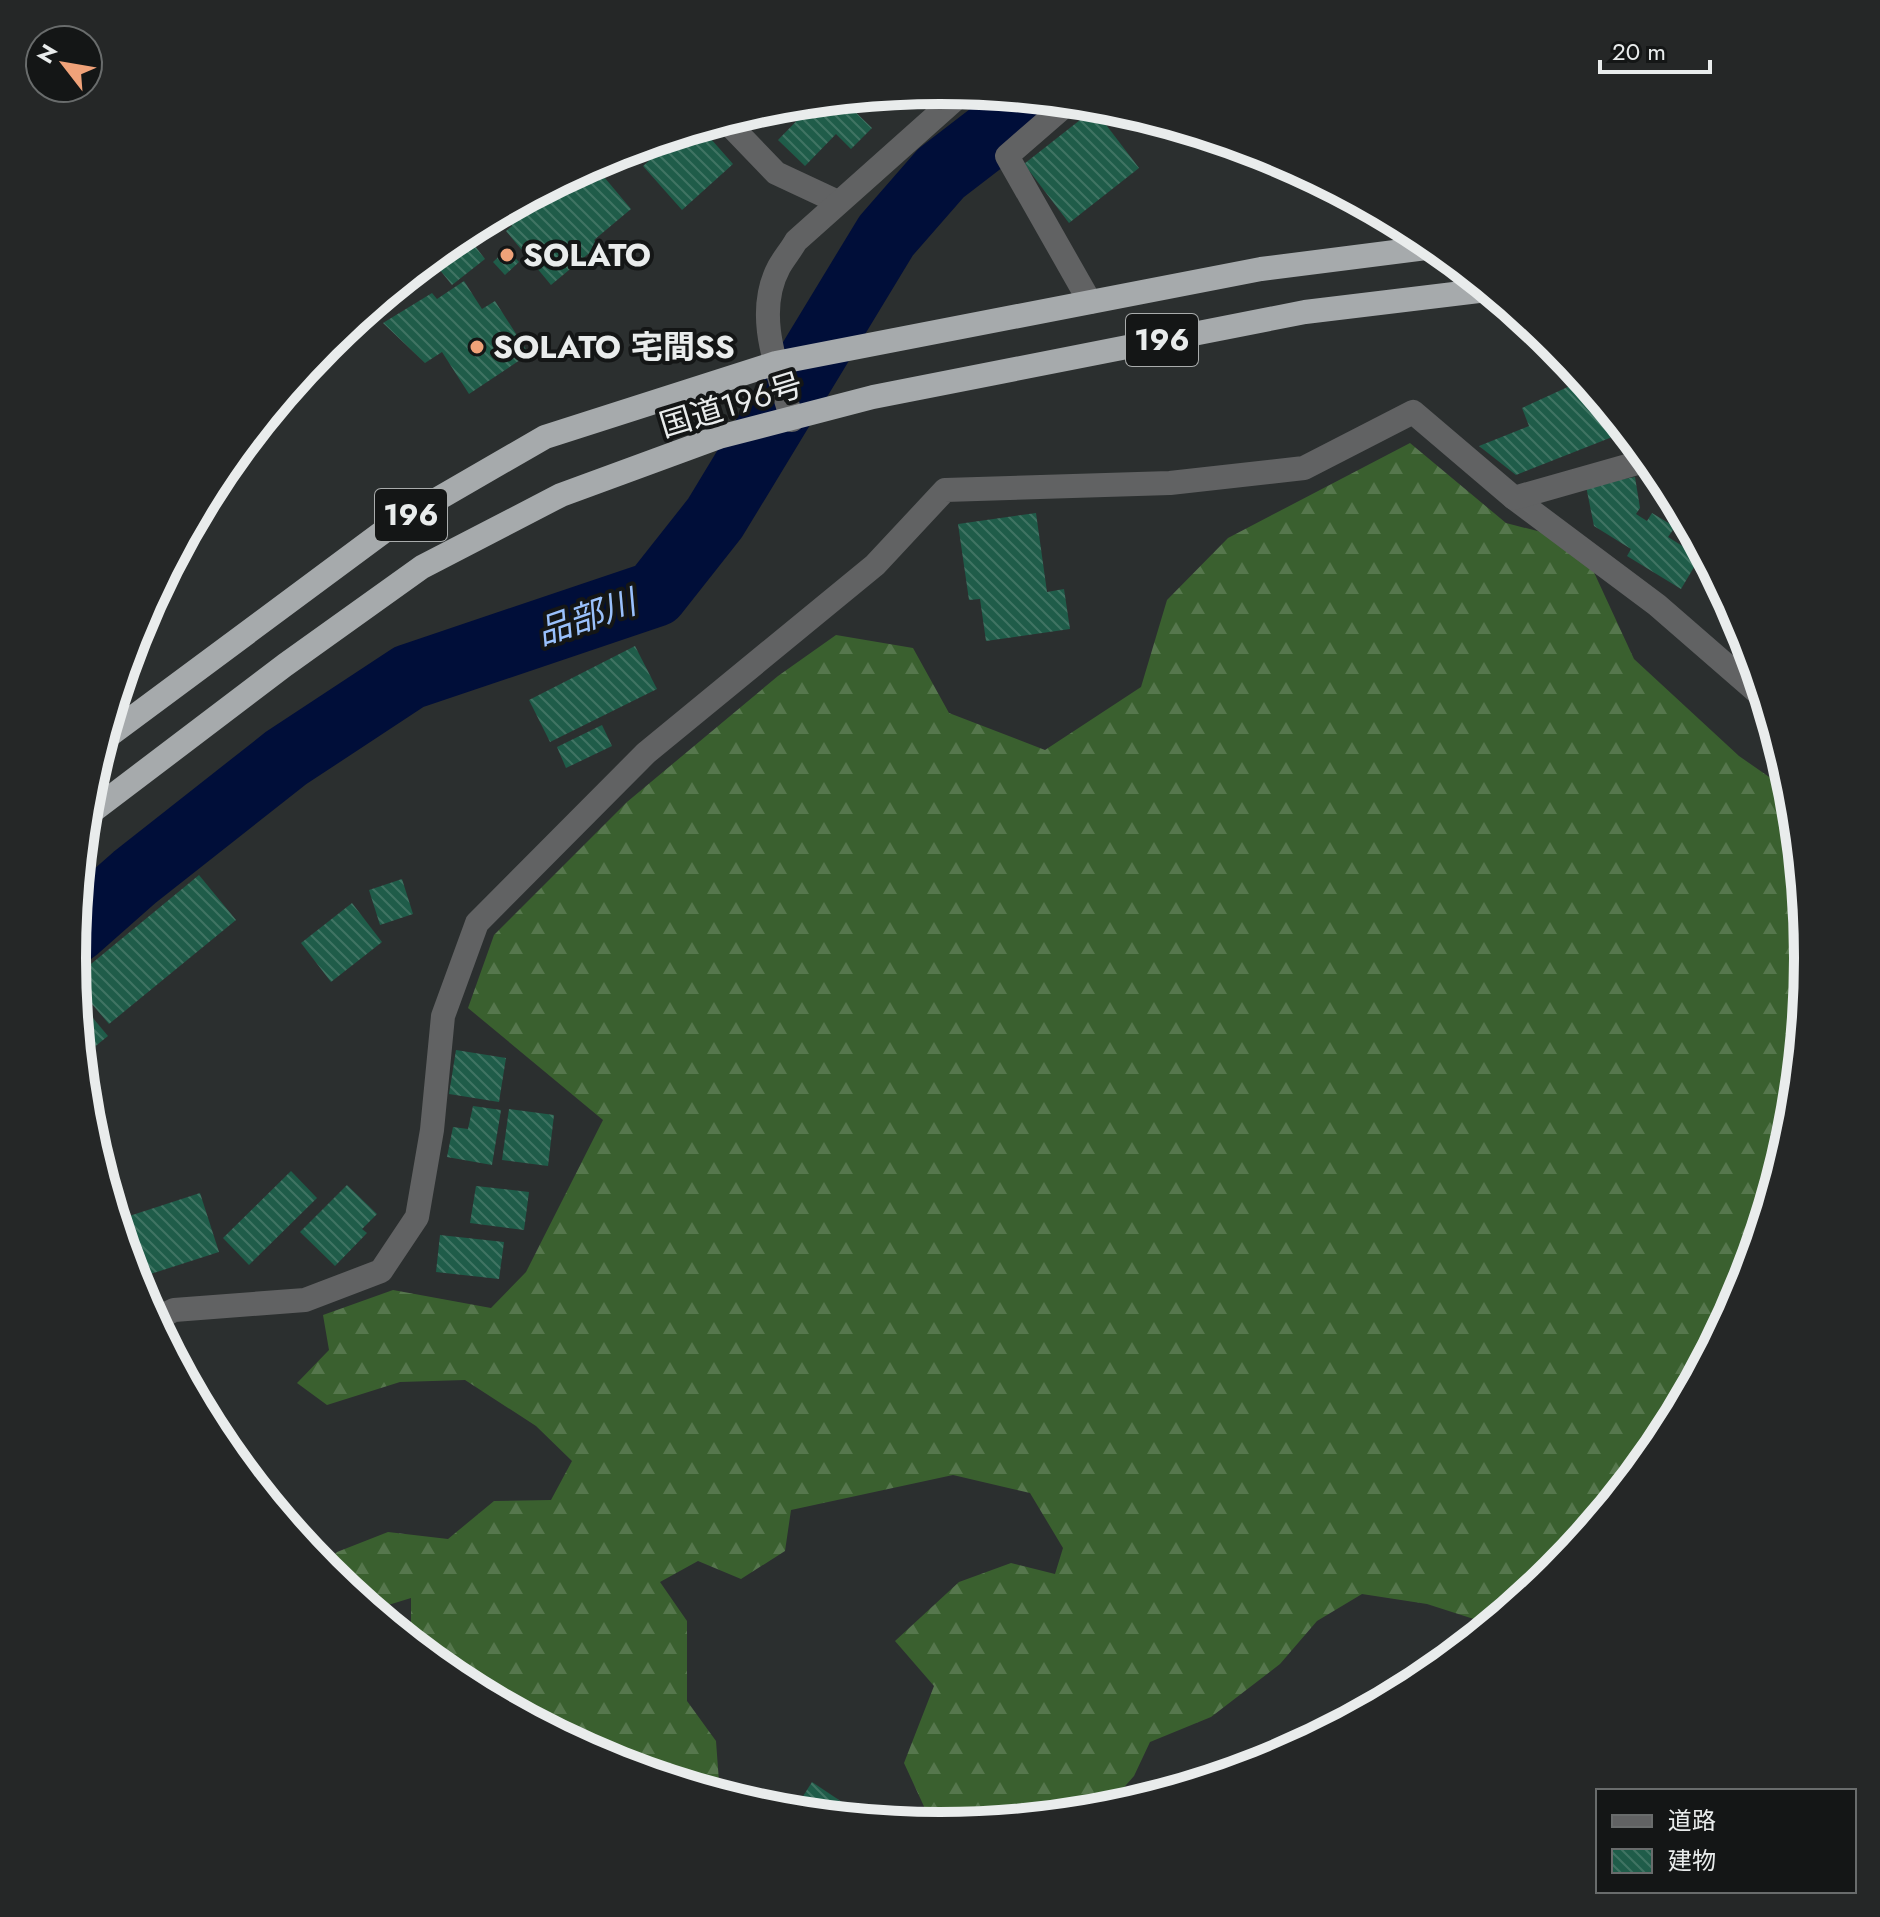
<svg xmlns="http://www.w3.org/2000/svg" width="1880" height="1917" font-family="Jost,'Noto Sans JP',sans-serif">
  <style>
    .forest { fill: url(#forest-firs) }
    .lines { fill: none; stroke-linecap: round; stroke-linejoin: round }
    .river { stroke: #000e39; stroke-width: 66 }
    .building { fill: url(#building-back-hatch) }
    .minor { stroke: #616263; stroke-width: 24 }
    .highway { stroke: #a6aaac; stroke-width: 24 }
    .poi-dot { fill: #f0a279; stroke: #141616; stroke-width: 3 }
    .labels { text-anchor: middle; stroke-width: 8; stroke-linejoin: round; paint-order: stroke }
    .shield { fill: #141616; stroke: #a9acac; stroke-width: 2 }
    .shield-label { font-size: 30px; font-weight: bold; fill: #e9ecec }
    .poi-label { font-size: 32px; font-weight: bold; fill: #e9ecec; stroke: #141616; text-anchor: start }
    .street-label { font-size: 32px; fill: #e9ecec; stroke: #141616 }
    .water-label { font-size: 34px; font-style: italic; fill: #9ac1fc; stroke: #141616 }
    .rim { fill: none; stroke: #e9ecec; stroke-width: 10 }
  </style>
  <defs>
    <pattern id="forest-firs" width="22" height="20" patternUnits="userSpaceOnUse" patternTransform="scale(2)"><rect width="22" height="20" fill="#3a602f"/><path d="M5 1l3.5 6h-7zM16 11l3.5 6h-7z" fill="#56774d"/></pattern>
    <pattern id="building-back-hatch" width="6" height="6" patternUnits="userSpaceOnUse" patternTransform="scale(2)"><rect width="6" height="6" fill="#1f5c49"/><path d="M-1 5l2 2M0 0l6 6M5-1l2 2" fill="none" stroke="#407463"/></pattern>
  </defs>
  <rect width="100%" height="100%" fill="#2b2f2f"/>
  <path class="forest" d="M1410,443L1506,523L1580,542L1634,659L1739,756L1792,793L1808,959L1791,1128L1742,1291L1661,1441L1559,1566L1480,1621L1427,1604L1362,1594L1317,1621L1280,1664L1211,1717L1150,1742L1134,1776L1104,1810L940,1826H933L904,1763L934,1686L895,1641L959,1582L1011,1563L1055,1574L1063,1548L1030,1493L953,1475L791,1510L785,1551L741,1579L698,1561L660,1582L687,1621V1701L716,1741L720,1795L607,1760L457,1680L411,1642V1598L372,1610L326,1572L322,1568L337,1552L388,1532L448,1539L494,1501L551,1500L572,1461L536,1426L465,1380L400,1382L327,1405L297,1383L329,1350L323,1315L393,1290L491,1308L526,1272L603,1120L468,1008L494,935L627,802L778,676L836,635L913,648L949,713L1045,750L1141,687L1167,600L1228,538Z"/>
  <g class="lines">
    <path class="river" d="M75,930L135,877L286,758L409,677L655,594L715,518L886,236L941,173L1036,100"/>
  </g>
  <g class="building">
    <path d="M843,100L872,128L851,149L836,134L805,166L778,140L814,103Z"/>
    <path d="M798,104L780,124L763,109L771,107Z"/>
    <path d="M1094,109L1139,168L1069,223L1024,164Z"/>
    <path d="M704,131L733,164L682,210L643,166L677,136L689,132L695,139Z"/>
    <path d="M594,165L631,209L594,240L599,245L551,285L506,231L512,226L502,213L564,180L569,186Z"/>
    <path d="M468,237L485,259L452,285L435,264Z"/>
    <path d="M507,249L519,262L505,275L493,262Z"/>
    <path d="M464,281L482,309L495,301L529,354L469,394L442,352L425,363L383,323L432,293L437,299Z"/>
    <path d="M1583,380L1625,432L1516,475L1479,446L1529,426L1522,408Z"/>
    <path d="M1635,477L1640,508L1636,514L1647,521L1652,513L1675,527L1668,537L1700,557L1681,589L1627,556L1631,549L1594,526L1586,486Z"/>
    <path d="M1036,513L1047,592L1064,589L1070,629L986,641L980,599L969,600L958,524Z"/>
    <path d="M635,646L657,689L550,742L529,700Z"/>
    <path d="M602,725L612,746L566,768L557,747Z"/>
    <path d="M199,875L236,920L109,1024L74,983V978Z"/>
    <path d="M402,879L413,914L380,925L369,890Z"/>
    <path d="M352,903L382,942L331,982L301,943Z"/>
    <path d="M76,998L108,1036L82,1057Z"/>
    <path d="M456,1050L506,1058L499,1102L449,1094Z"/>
    <path d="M473,1106L501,1110L492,1165L447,1157L453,1127L468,1129Z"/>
    <path d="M509,1109L554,1115L548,1166L502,1160Z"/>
    <path d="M291,1171L317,1198L249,1265L223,1238Z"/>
    <path d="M347,1185L377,1214L362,1229L367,1233L335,1266L300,1232Z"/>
    <path d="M476,1186L529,1192L524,1230L470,1223Z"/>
    <path d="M200,1193L219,1252L135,1279L117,1220Z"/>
    <path d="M440,1235L504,1242L499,1279L436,1272Z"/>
    <path d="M812,1782L869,1820L793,1812Z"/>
  </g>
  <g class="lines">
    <g class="minor">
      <path d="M1068,103L1007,156L1090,302"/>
      <path d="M726,121L776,173L838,202"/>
      <path d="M792,420C779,373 753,315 779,267C784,258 791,250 796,241L962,93"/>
      <path d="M1514,498L1657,605L1764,698"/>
      <path d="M154,1320L174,1310L305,1300L381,1271L417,1217L432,1130L443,1016L477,923L646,753L875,565L945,490L1170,483L1304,468L1413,412L1514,498L1648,460"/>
    </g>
    <g class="highway">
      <path d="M104,739L391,526L545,437L776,363L1261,269L1434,247"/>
      <path d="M86,816L285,665L422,567L561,495L719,437L873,397L1305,312L1487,290"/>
    </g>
  </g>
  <g class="poi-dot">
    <circle cx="507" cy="255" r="8"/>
    <circle cx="477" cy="347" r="8"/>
  </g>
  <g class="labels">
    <g class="shield">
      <rect x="1126" y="314" width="72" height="52" rx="6"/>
      <rect x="375" y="489" width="72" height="52" rx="6"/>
    </g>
    <g class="shield-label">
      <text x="1162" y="350">196</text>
      <text x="411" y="525">196</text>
    </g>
    <g class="poi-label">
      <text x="523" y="266">SOLATO</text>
      <text x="493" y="358">SOLATO 宅間SS</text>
    </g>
    <g class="street-label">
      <text transform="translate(731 405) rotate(-17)" y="11">国道196号</text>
    </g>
    <g class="water-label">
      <text transform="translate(586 617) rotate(-19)" y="12">品部川</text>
    </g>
  </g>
  <path d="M0 0H1880V1917H0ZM86 958a854 854 0 1 1 1708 0a854 854 0 1 1-1708 0Z" fill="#252727" fill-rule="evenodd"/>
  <path class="rim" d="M86 958a854 854 0 1 1 1708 0a854 854 0 1 1-1708 0Z"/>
  <rect x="1596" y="1789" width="260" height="104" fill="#141616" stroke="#696c6c" stroke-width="2"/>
  <rect x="1612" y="1815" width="40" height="12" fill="#616263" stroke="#696c6c" stroke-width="2"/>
  <text x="1668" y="1829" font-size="24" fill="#e9ecec">道路</text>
  <rect x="1612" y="1849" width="40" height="24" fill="url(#building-back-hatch)" stroke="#696c6c" stroke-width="2"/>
  <text x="1668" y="1869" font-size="24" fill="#e9ecec">建物</text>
  <g transform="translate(64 64) rotate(301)"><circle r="38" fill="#141616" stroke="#696c6c" stroke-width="2"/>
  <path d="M0-6L14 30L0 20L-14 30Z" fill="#f0a279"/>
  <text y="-12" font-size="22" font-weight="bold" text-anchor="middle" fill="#e9ecec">N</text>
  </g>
  <path d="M1600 60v12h110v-12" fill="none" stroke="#e9ecec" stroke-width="4"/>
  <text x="1612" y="60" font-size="24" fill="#e9ecec" stroke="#141616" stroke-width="6" paint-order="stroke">20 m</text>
</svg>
